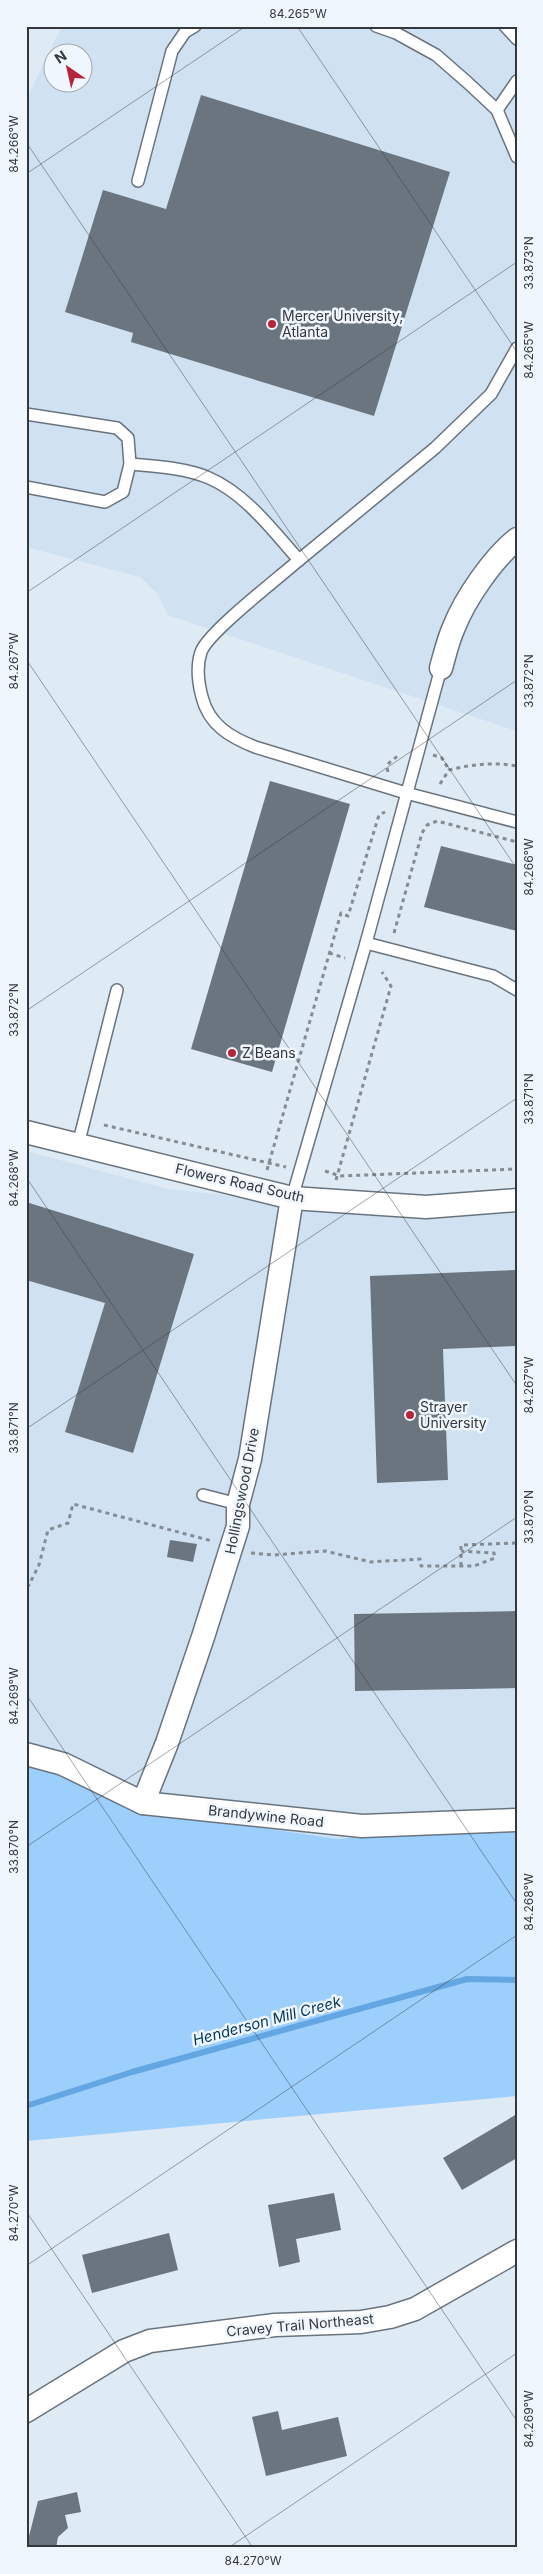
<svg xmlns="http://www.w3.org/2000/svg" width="543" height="2574" font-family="Inter,sans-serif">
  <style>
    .built { fill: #d0e1f2; fill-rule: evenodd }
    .green { fill: #9dcffd }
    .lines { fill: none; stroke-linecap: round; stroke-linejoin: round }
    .stream { stroke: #64a6e1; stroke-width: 6 }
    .building { fill: #6b757f }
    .lane-casing { stroke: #6a747e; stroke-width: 14 }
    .street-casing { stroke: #6a747e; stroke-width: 25 }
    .path { stroke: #858c93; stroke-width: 3; stroke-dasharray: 4 4; stroke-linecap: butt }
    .lane { stroke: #fff; stroke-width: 11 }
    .street { stroke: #fff; stroke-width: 22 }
    .ticks { fill: none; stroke: #34383c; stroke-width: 1; stroke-opacity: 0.45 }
    .poi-dot { fill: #b7253a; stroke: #eff6fd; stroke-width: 2 }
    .labels { text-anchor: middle; stroke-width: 5; stroke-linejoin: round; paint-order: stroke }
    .poi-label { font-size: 14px; fill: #34383c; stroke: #eff6fd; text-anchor: start }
    .street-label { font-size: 14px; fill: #34383c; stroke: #eff6fd }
    .water-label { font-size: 15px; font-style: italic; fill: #01365c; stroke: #eff6fd }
    .neatline { fill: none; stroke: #34383c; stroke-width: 2 }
    .ticks-label { font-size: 12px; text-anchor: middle; fill: #34383c }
  </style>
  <rect width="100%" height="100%" fill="#deeaf4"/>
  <g class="built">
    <path d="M62,26H517V731L168,615L157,593L140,577L26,547V100ZM52,52H82V82H52Z"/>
    <path d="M26,1151L168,1189L366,1210L517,1197V1821L338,1839L182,1816L26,1758Z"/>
  </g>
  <path class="green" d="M26,1758L182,1816L338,1839L517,1821V2096L26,2141Z"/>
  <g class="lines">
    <path class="stream" d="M26,2106L132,2072L467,1979L517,1980"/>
  </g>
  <g class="building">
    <path d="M201,95L450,172L374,416L131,342L133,333L65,312L103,190L166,209Z"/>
    <path d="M270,781L350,804L272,1072L191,1049Z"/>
    <path d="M441,846L517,865V931L424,907Z"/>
    <path d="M26,1202L194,1254L133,1453L65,1432L105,1303L26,1280Z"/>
    <path d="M517,1270V1346L443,1349L448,1480L377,1483L370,1276Z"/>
    <path d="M170,1540L197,1544L193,1562L167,1557Z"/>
    <path d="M517,1611V1688L355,1691L354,1614Z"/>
    <path d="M517,2114V2158L462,2190L443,2158Z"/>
    <path d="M334,2193L341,2230L296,2239L300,2262L279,2267L268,2205Z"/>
    <path d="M169,2233L178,2270L92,2293L82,2255Z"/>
    <path d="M278,2411L282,2430L338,2417L347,2456L266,2476L252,2417Z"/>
    <path d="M77,2492L81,2512L65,2515L68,2528L58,2537L56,2548H26L38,2501Z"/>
  </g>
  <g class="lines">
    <defs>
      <g id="lane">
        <path d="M376,26L396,33L436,55L467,82L497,110L517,157"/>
        <path d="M505,26L517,39"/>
        <path d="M497,110L517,81"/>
        <path d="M138,181L172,51L185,32L195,26"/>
        <path d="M26,414L117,428L128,438L130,464L123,492L105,502L26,487"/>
        <path d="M130,464C154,466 187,468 209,478C246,494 273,531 299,560C280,577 208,632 201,652C196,667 198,682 202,697C209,725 230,737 255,747L406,793L517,822"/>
        <path d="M299,560L435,448L491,394L517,348"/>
        <path d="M441,668L366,943L493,976L517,990"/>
        <path d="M78,1145L117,990"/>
        <path d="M292,1198L366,943"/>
        <path d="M203,1495L238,1504"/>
      </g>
      <g id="street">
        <path d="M441,668C445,654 448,640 454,627C465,599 493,558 517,539"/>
        <path d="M26,1132L292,1198L426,1207L517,1200"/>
        <path d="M26,1754L63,1764L143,1803L362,1826L517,1820"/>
        <path d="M143,1803L167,1743L203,1637L238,1526V1504L250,1459L292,1198"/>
        <path d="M26,2411L124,2351L150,2341L275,2325L361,2322L390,2317L415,2309L517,2251"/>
      </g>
    </defs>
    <use href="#lane" class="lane-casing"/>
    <use href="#street" class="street-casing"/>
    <g class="path">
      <path d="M433,755L442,758L449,770"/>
      <path d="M388,772L387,768L389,763L400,754"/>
      <path d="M440,784L449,770C473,764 493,762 517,766"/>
      <path d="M394,933L422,833L427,825L437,821L517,842"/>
      <path d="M329,953L345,958"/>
      <path d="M104,1125L286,1167"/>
      <path d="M267,1170L341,913L348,916L379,815L385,812"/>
      <path d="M325,1171L340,1176L517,1169"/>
      <path d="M336,1180L391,986L382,972"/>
      <path d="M251,1553L274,1555L325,1551L371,1562L420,1559L421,1566H474L495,1558L494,1553L461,1551"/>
      <path d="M461,1566V1545L517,1543"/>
      <path d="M26,1584L29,1585L39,1565L48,1530L68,1523L73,1504L212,1541"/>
    </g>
    <use href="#lane" class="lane"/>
    <use href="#street" class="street"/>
  </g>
  <path class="ticks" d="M297,26L517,352M26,142L517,869M26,174L246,26M26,593L517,262M26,659L517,1386M26,1011L517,680M26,1177L517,1904M26,1429L517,1098M26,1694L517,2421M26,1847L517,1517M26,2211L253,2548M26,2266L517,1935M228,2548L517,2353"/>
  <g class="poi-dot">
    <circle cx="272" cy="324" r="5"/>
    <circle cx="232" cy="1053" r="5"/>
    <circle cx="410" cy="1415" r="5"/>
  </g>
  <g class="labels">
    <g class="poi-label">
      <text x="282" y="321">Mercer University,<tspan x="282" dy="16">Atlanta</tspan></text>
      <text x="242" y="1058">Z Beans</text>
      <text x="420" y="1412">Strayer<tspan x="420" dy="16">University</tspan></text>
    </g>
    <g class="street-label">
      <text transform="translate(240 1183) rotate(13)" y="5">Flowers Road South</text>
      <text transform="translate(242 1491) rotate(-79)" y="5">Hollingswood Drive</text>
      <text transform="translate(266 1816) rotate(6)" y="5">Brandywine Road</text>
      <text transform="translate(300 2325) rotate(-5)" y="5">Cravey Trail Northeast</text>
    </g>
    <g class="water-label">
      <text transform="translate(267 2021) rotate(-15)" y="5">Henderson Mill Creek</text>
    </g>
  </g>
  <rect width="543" height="2574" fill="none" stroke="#eff6fd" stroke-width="55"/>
  <g transform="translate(68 68) rotate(326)"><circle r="24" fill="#eff6fd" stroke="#a4aab0"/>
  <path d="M0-4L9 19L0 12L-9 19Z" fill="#b7253a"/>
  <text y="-8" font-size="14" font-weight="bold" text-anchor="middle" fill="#34383c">N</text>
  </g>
  <rect x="28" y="28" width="488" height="2518" class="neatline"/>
  <g class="ticks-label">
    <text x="298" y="18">84.265°W</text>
    <text transform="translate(14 144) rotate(-90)" y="4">84.266°W</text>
    <text transform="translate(529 263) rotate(-90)" y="4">33.873°N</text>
    <text transform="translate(529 350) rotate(-90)" y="4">84.265°W</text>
    <text transform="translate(14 661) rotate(-90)" y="4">84.267°W</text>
    <text transform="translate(529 681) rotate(-90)" y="4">33.872°N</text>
    <text transform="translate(529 867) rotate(-90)" y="4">84.266°W</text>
    <text transform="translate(14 1010) rotate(-90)" y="4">33.872°N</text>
    <text transform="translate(529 1099) rotate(-90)" y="4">33.871°N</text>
    <text transform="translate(14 1178) rotate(-90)" y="4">84.268°W</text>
    <text transform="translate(529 1385) rotate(-90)" y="4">84.267°W</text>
    <text transform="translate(14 1428) rotate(-90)" y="4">33.871°N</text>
    <text transform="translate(529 1517) rotate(-90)" y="4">33.870°N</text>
    <text transform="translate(14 1696) rotate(-90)" y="4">84.269°W</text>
    <text transform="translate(14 1847) rotate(-90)" y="4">33.870°N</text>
    <text transform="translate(529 1902) rotate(-90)" y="4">84.268°W</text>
    <text transform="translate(14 2213) rotate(-90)" y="4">84.270°W</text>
    <text transform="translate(529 2419) rotate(-90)" y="4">84.269°W</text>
    <text x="253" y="2565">84.270°W</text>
  </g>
</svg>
